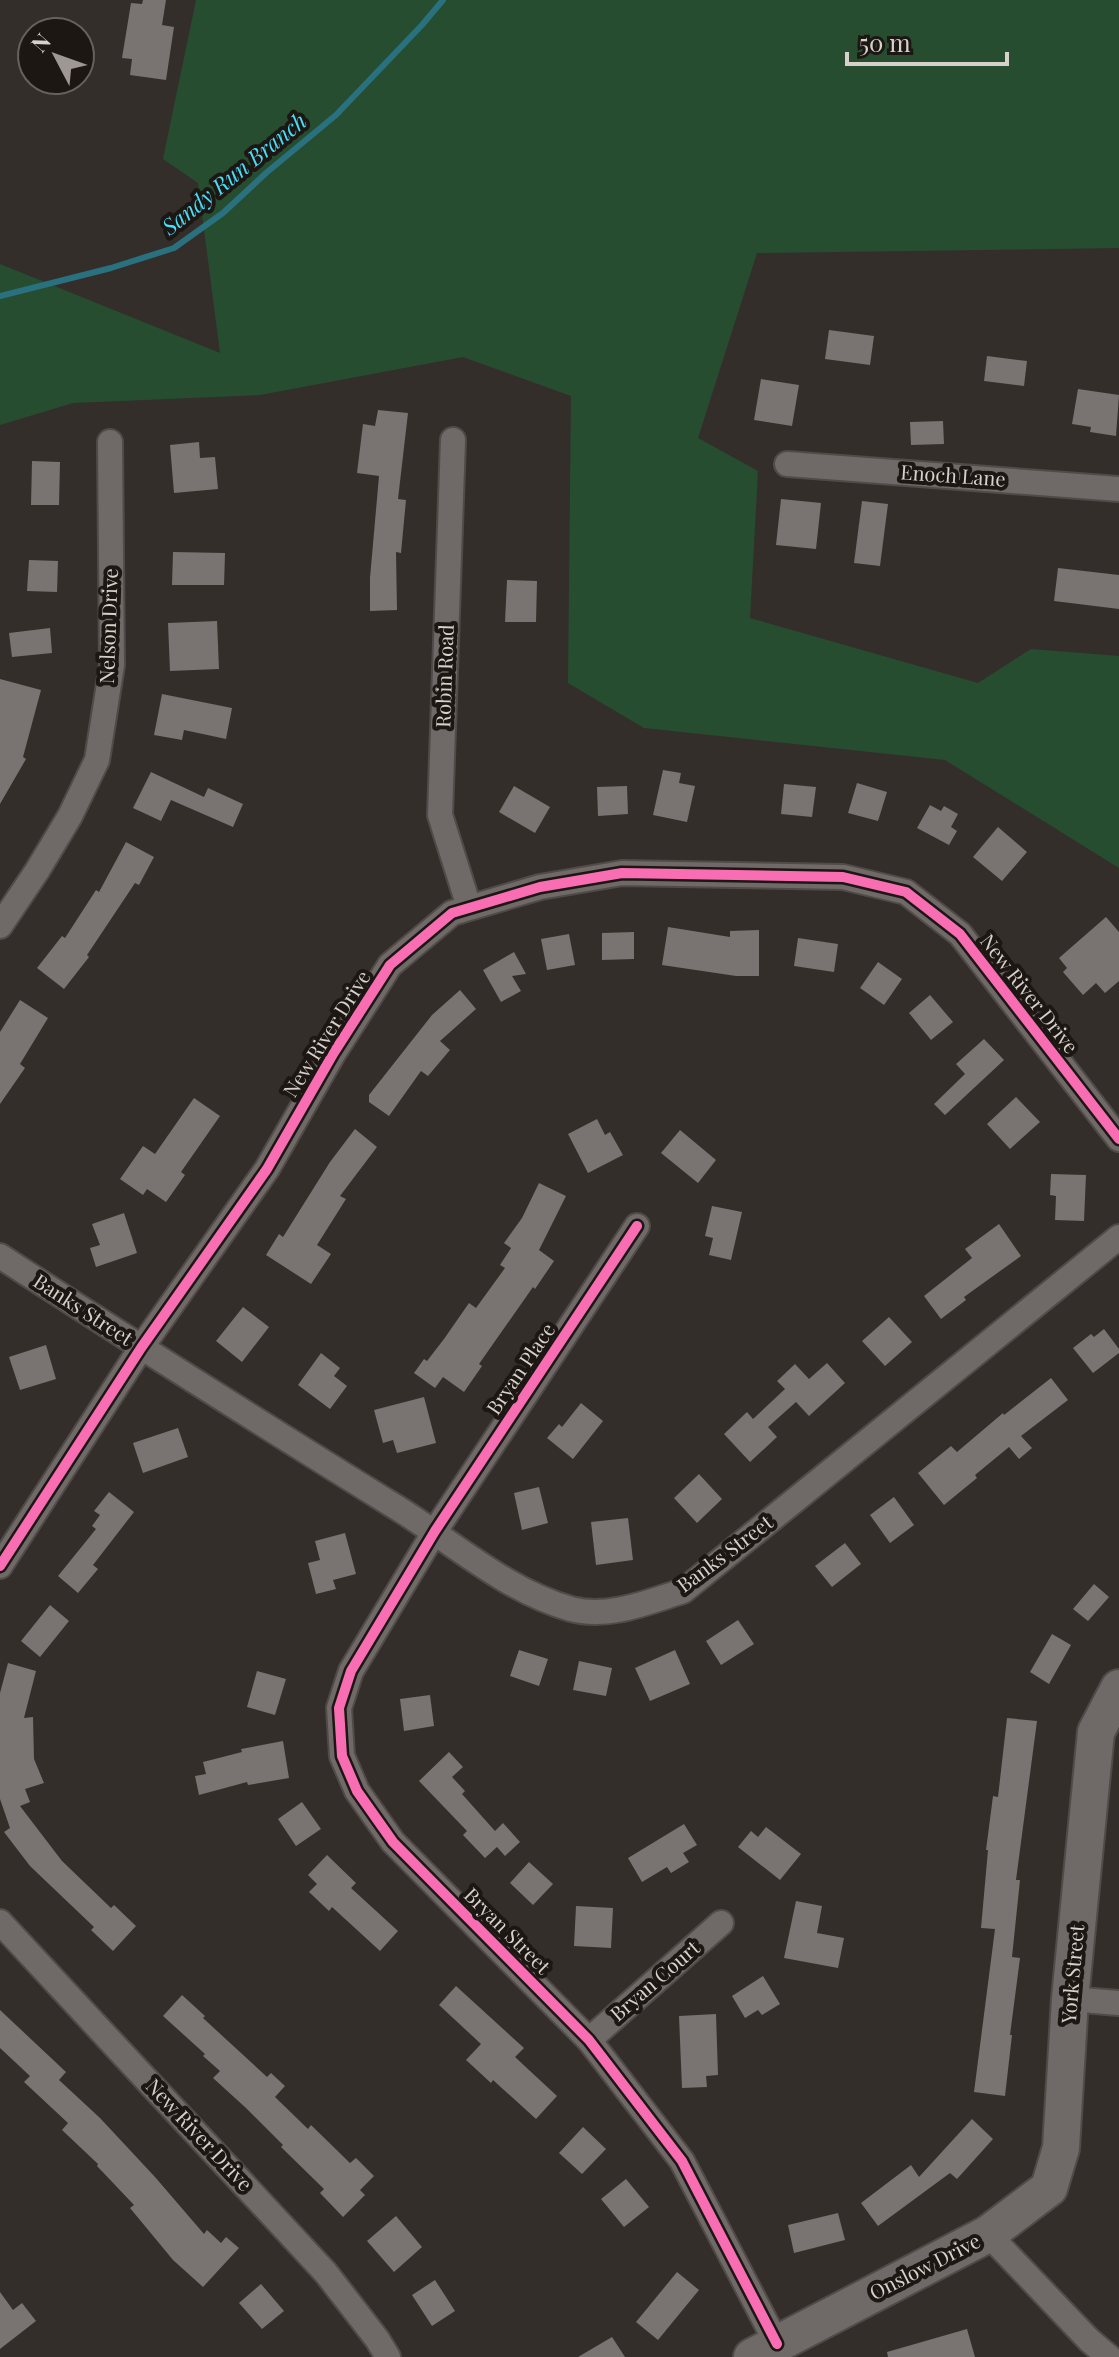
<svg xmlns="http://www.w3.org/2000/svg" width="1119" height="2357" font-family="'Playfair Display',serif">
  <style>
    .green { fill: #274d31 }
    .lines { fill: none; stroke-linecap: round; stroke-linejoin: round }
    .stream { stroke: #29717f; stroke-width: 6 }
    .building { fill: #797371 }
    .street-casing { stroke: #504b48; stroke-width: 28 }
    .secondary-casing { stroke: #504b48; stroke-width: 40 }
    .street { stroke: #6f6a67; stroke-width: 24 }
    .secondary { stroke: #6f6a67; stroke-width: 36 }
    .cycleway-casing { stroke: #1c1713; stroke-width: 15 }
    .cycleway { stroke: #f96db3; stroke-width: 10 }
    .labels { text-anchor: middle; stroke-width: 8; stroke-linejoin: round; paint-order: stroke }
    .street-label { font-size: 20px; fill: #d7d0cb; stroke: #1c1713 }
    .water-label { font-size: 22px; font-style: italic; fill: #48defa; stroke: #1c1713 }
  </style>
  <rect width="100%" height="100%" fill="#342e2a"/>
  <path class="green" d="M196,0H1119V248L757,253L698,438L758,471L750,618L978,683L1031,649L1119,656V868L945,760L644,728L568,683L571,396L463,357L260,395L73,403L0,425V264L220,353L198,183L163,159Z"/>
  <g class="lines">
    <path class="stream" d="M0,296L111,268L174,248L223,213L266,173L336,115L422,25L443,0"/>
  </g>
  <g class="building">
    <path d="M143,0H166L162,25L174,27L166,80L130,75L132,59L122,58L131,3L142,4Z"/>
    <path d="M829,330L874,336L870,365L825,359Z"/>
    <path d="M987,356L1027,361L1024,386L984,381Z"/>
    <path d="M761,379L799,385L792,426L754,420Z"/>
    <path d="M1078,389L1119,395L1116,436L1090,432L1091,427L1072,424Z"/>
    <path d="M378,410L408,413L398,499L406,500L401,553L396,552L397,610L370,611V578L379,476L357,473L363,424L375,426Z"/>
    <path d="M943,421L944,444L911,445L910,422Z"/>
    <path d="M199,442L200,458L215,457L218,489L174,493L170,445Z"/>
    <path d="M32,461L60,462L59,505H31Z"/>
    <path d="M781,499L821,503L816,549L776,545Z"/>
    <path d="M862,501L888,504L880,566L854,563Z"/>
    <path d="M173,552L225,553L224,585H172Z"/>
    <path d="M29,560L58,561L57,592L27,591Z"/>
    <path d="M1058,568L1119,575V609L1054,601Z"/>
    <path d="M507,580L537,581L536,622H505Z"/>
    <path d="M217,621L219,669L170,671L168,623Z"/>
    <path d="M50,628L52,653L12,657L9,633Z"/>
    <path d="M0,679L41,690L23,757L26,759L0,804Z"/>
    <path d="M162,694L232,708L226,739L184,730L182,740L154,735Z"/>
    <path d="M663,770L681,773L679,783L695,786L687,822L653,815Z"/>
    <path d="M151,772L204,797L208,788L243,804L233,827L171,800L161,821L133,808Z"/>
    <path d="M857,783L887,792L878,821L848,813Z"/>
    <path d="M784,784L816,787L812,817L781,814Z"/>
    <path d="M514,786L550,807L535,833L499,812Z"/>
    <path d="M627,786L628,814L598,816L597,787Z"/>
    <path d="M930,805L941,811L944,806L958,814L951,827L957,831L949,845L917,828Z"/>
    <path d="M998,827L1027,852L1002,881L973,857Z"/>
    <path d="M126,842L154,857L139,885L135,883L87,955L89,957L64,989L37,968L62,936L65,938L96,890L99,892Z"/>
    <path d="M1106,917L1119,932V981L1105,993L1096,983L1083,995L1063,972L1067,968L1059,958Z"/>
    <path d="M668,927L730,937V931L759,930V976H736L662,965Z"/>
    <path d="M634,932V959L602,960V933Z"/>
    <path d="M569,934L575,965L547,970L541,939Z"/>
    <path d="M798,938L838,944L834,972L794,966Z"/>
    <path d="M514,952L526,974L512,976L521,991L501,1002L483,970Z"/>
    <path d="M878,962L902,979L884,1005L860,988Z"/>
    <path d="M460,990L476,1009L440,1041L450,1050L428,1076L421,1071L389,1116L369,1102V1095L432,1015Z"/>
    <path d="M930,995L953,1022L931,1040L909,1013Z"/>
    <path d="M20,1000L48,1018L20,1064L25,1068L0,1104V1032Z"/>
    <path d="M984,1039L1004,1060L945,1115L934,1104L965,1074L956,1064Z"/>
    <path d="M1016,1097L1040,1122L1010,1149L987,1124Z"/>
    <path d="M194,1098L220,1116L181,1172L185,1175L166,1202L147,1189L143,1195L120,1179L143,1146L155,1154Z"/>
    <path d="M597,1119L605,1135L610,1132L623,1155L588,1173L568,1134Z"/>
    <path d="M355,1129L377,1147L340,1196L346,1199L317,1245L331,1254L311,1284L266,1255L279,1234L283,1237L330,1162Z"/>
    <path d="M680,1130L716,1160L698,1183L661,1153Z"/>
    <path d="M1051,1174L1086,1175L1084,1221L1055,1220L1056,1196L1050,1195Z"/>
    <path d="M539,1183L566,1196L539,1250L554,1261L535,1289L533,1287L479,1364L482,1366L464,1392L443,1377L435,1388L414,1373L424,1359L427,1361L444,1339L469,1303L476,1308L505,1268L500,1265L511,1248L504,1243L522,1218Z"/>
    <path d="M712,1206L742,1212L731,1260L709,1255L713,1238L705,1236Z"/>
    <path d="M124,1213L137,1253L96,1267L90,1248L100,1245L92,1224Z"/>
    <path d="M999,1224L1021,1256L964,1297L966,1300L941,1319L924,1296L972,1258L965,1249Z"/>
    <path d="M243,1307L269,1327L242,1362L216,1341Z"/>
    <path d="M889,1317L912,1342L885,1366L862,1341Z"/>
    <path d="M1104,1329L1119,1349V1353L1093,1373L1073,1348L1091,1334L1094,1337Z"/>
    <path d="M46,1345L56,1379L20,1390L9,1357Z"/>
    <path d="M321,1353L340,1368L334,1376L347,1386L330,1409L298,1385Z"/>
    <path d="M827,1363L845,1383L809,1416L796,1402L768,1427L777,1437L750,1462L724,1434L747,1412L753,1419L785,1389L777,1381L795,1364L809,1379Z"/>
    <path d="M1051,1378L1068,1400L1021,1436L1032,1448L1019,1459L1009,1447L975,1475L977,1478L944,1505L918,1473L951,1446L957,1452L1003,1413L1004,1415Z"/>
    <path d="M424,1397L436,1443L397,1453L393,1440L383,1443L374,1410Z"/>
    <path d="M581,1403L603,1421L573,1459L547,1438L559,1424L562,1427Z"/>
    <path d="M178,1428L188,1457L143,1473L133,1443Z"/>
    <path d="M699,1474L722,1499L697,1523L674,1498Z"/>
    <path d="M539,1487L548,1523L522,1530L514,1493Z"/>
    <path d="M109,1492L134,1512L93,1565L98,1569L78,1593L58,1576L96,1529L92,1526L100,1515L94,1511Z"/>
    <path d="M894,1497L914,1525L890,1543L870,1515Z"/>
    <path d="M628,1518L633,1560L596,1565L591,1522Z"/>
    <path d="M345,1533L356,1574L333,1580L336,1589L316,1594L308,1563L320,1560L315,1541Z"/>
    <path d="M845,1543L861,1564L832,1587L815,1566Z"/>
    <path d="M1094,1584L1109,1597L1088,1621L1073,1609Z"/>
    <path d="M50,1605L69,1621L40,1657L21,1641Z"/>
    <path d="M738,1620L754,1644L721,1665L706,1641Z"/>
    <path d="M1052,1634L1071,1645L1049,1684L1030,1672Z"/>
    <path d="M519,1650L548,1659L539,1686L510,1676Z"/>
    <path d="M675,1650L690,1684L650,1701L635,1668Z"/>
    <path d="M579,1661L612,1668L606,1696L573,1690Z"/>
    <path d="M8,1663L36,1671L24,1718L33,1717L34,1759L44,1783L25,1789L30,1802L20,1806L62,1861L111,1908L114,1905L136,1926L113,1951L91,1930L94,1927L30,1866L4,1832L10,1828L0,1799V1693Z"/>
    <path d="M257,1671L286,1679L275,1715L247,1707Z"/>
    <path d="M430,1695L434,1726L404,1731L400,1699Z"/>
    <path d="M1007,1718L1037,1721L1016,1880H1020L1012,1957L1020,1958L1010,2035H1012L1005,2096L974,2092L995,1929L981,1928L988,1850H986L993,1796L998,1797Z"/>
    <path d="M283,1741L289,1778L248,1785L247,1782L199,1795L195,1776L206,1774L203,1762L242,1752L241,1749Z"/>
    <path d="M449,1752L463,1767L452,1777L465,1791L462,1794L495,1831L503,1823L520,1842L505,1856L497,1847L485,1858L463,1835L467,1831L419,1781Z"/>
    <path d="M302,1802L321,1829L296,1846L278,1819Z"/>
    <path d="M684,1824L697,1845L683,1853L689,1862L671,1873L667,1867L642,1882L628,1858Z"/>
    <path d="M766,1827L801,1854L780,1880L738,1847L751,1831L758,1837Z"/>
    <path d="M327,1855L356,1883L351,1888L398,1931L380,1951L332,1907L329,1911L309,1892L317,1884L308,1875Z"/>
    <path d="M529,1862L553,1884L533,1905L510,1883Z"/>
    <path d="M796,1901L822,1906L817,1933L844,1938L838,1968L784,1958Z"/>
    <path d="M576,1906L613,1908L611,1948L574,1946Z"/>
    <path d="M763,1976L780,2004L762,2015L758,2010L745,2018L732,1996Z"/>
    <path d="M456,1986L524,2048L515,2057L557,2096L536,2119L493,2080L491,2083L466,2060L481,2044L439,2005Z"/>
    <path d="M182,1995L205,2016L203,2018L267,2077L271,2073L285,2086L275,2097L308,2129L311,2125L350,2163L356,2158L374,2176L360,2190L365,2195L343,2217L320,2193L324,2189L281,2147L283,2145L246,2108L213,2078L220,2071L203,2056L205,2054L163,2016Z"/>
    <path d="M0,2010L66,2072L59,2080L100,2118L155,2177L204,2234L207,2230L221,2243L226,2237L239,2248L203,2287L173,2260L130,2208L134,2205L97,2166L98,2164L62,2130L68,2123L24,2082L30,2076L0,2048Z"/>
    <path d="M716,2014L718,2075L706,2076L707,2087L682,2088L679,2016Z"/>
    <path d="M972,2119L993,2139L957,2179L950,2173L878,2226L861,2203L911,2165L919,2177Z"/>
    <path d="M583,2127L606,2149L582,2174L559,2153Z"/>
    <path d="M626,2179L649,2207L624,2227L601,2199Z"/>
    <path d="M838,2213L845,2240L794,2253L788,2225Z"/>
    <path d="M396,2216L422,2247L394,2272L367,2241Z"/>
    <path d="M677,2272L699,2290L658,2340L636,2322Z"/>
    <path d="M435,2280L455,2311L432,2326L412,2295Z"/>
    <path d="M261,2284L284,2311L262,2329L239,2303Z"/>
    <path d="M0,2292L13,2310L22,2303L36,2321L0,2349Z"/>
    <path d="M967,2329L975,2357H888L887,2352Z"/>
    <path d="M612,2337L625,2357H578Z"/>
  </g>
  <g class="lines">
    <defs>
      <g id="street">
        <path d="M453,440L440,815L469,907"/>
        <path d="M787,464L1119,489"/>
        <path d="M0,926L37,871L70,816L97,760L112,665L110,442"/>
        <path d="M637,1226L435,1531L351,1671L339,1708L342,1756L357,1791L393,1842L589,2040L682,2161L777,2344"/>
        <path d="M0,1256C132,1342 265,1426 399,1509C455,1544 507,1591 571,1609C608,1619 648,1602 683,1591L1119,1237"/>
        <path d="M0,1566L141,1348L267,1169L333,1054L390,965L452,913L540,887L622,873L843,877L906,892L960,934L1119,1139"/>
        <path d="M0,1922L326,2273L377,2339L388,2357"/>
        <path d="M1070,1999L1119,2003"/>
        <path d="M589,2040L721,1923"/>
        <path d="M988,2234L1089,2340L1109,2357"/>
      </g>
      <path id="secondary" d="M752,2357L988,2234L1049,2188L1061,2148L1070,1999L1096,1732L1119,1688"/>
    </defs>
    <use href="#street" class="street-casing"/>
    <use href="#secondary" class="secondary-casing"/>
    <use href="#street" class="street"/>
    <use href="#secondary" class="secondary"/>
    <defs>
      <g id="cycleway">
        <path d="M637,1226L435,1531L351,1671L339,1708L342,1756L357,1791L393,1842L589,2040L682,2161L777,2344"/>
        <path d="M0,1566L141,1348L267,1169L333,1054L390,965L452,913L540,887L622,873L843,877L906,892L960,934L1119,1139"/>
      </g>
    </defs>
    <use href="#cycleway" class="cycleway-casing"/>
    <use href="#cycleway" class="cycleway"/>
  </g>
  <g class="labels">
    <g class="street-label">
      <text transform="translate(953 476) rotate(4)" y="7">Enoch Lane</text>
      <text transform="translate(109 626) rotate(-88)" y="7">Nelson Drive</text>
      <text transform="translate(445 676) rotate(-88)" y="7">Robin Road</text>
      <text transform="translate(1029 994) rotate(52)" y="7">New River Drive</text>
      <text transform="translate(327 1034) rotate(-58)" y="7">New River Drive</text>
      <text transform="translate(83 1310) rotate(33)" y="7">Banks Street</text>
      <text transform="translate(521 1369) rotate(-56)" y="7">Bryan Place</text>
      <text transform="translate(725 1554) rotate(-37)" y="7">Banks Street</text>
      <text transform="translate(507 1931) rotate(45)" y="7">Bryan Street</text>
      <text transform="translate(1073 1974) rotate(-85)" y="7">York Street</text>
      <text transform="translate(655 1981) rotate(-41)" y="7">Bryan Court</text>
      <text transform="translate(199 2135) rotate(47)" y="7">New River Drive</text>
      <text transform="translate(925 2267) rotate(-27)" y="7">Onslow Drive</text>
    </g>
    <g class="water-label">
      <text transform="translate(234 174) rotate(-39)" y="8">Sandy Run Branch</text>
    </g>
  </g>
  <g transform="translate(56 56) rotate(311)"><circle r="38" fill="#1c1713" stroke="#67615d" stroke-width="2"/>
  <path d="M0-6L14 30L0 20L-14 30Z" fill="#9e9793"/>
  <text y="-12" font-size="22" font-weight="bold" text-anchor="middle" fill="#d7d0cb">N</text>
  </g>
  <path d="M847 52v12h160v-12" fill="none" stroke="#d7d0cb" stroke-width="4"/>
  <text x="859" y="52" font-size="24" fill="#d7d0cb" stroke="#1c1713" stroke-width="6" paint-order="stroke">50 m</text>
</svg>
